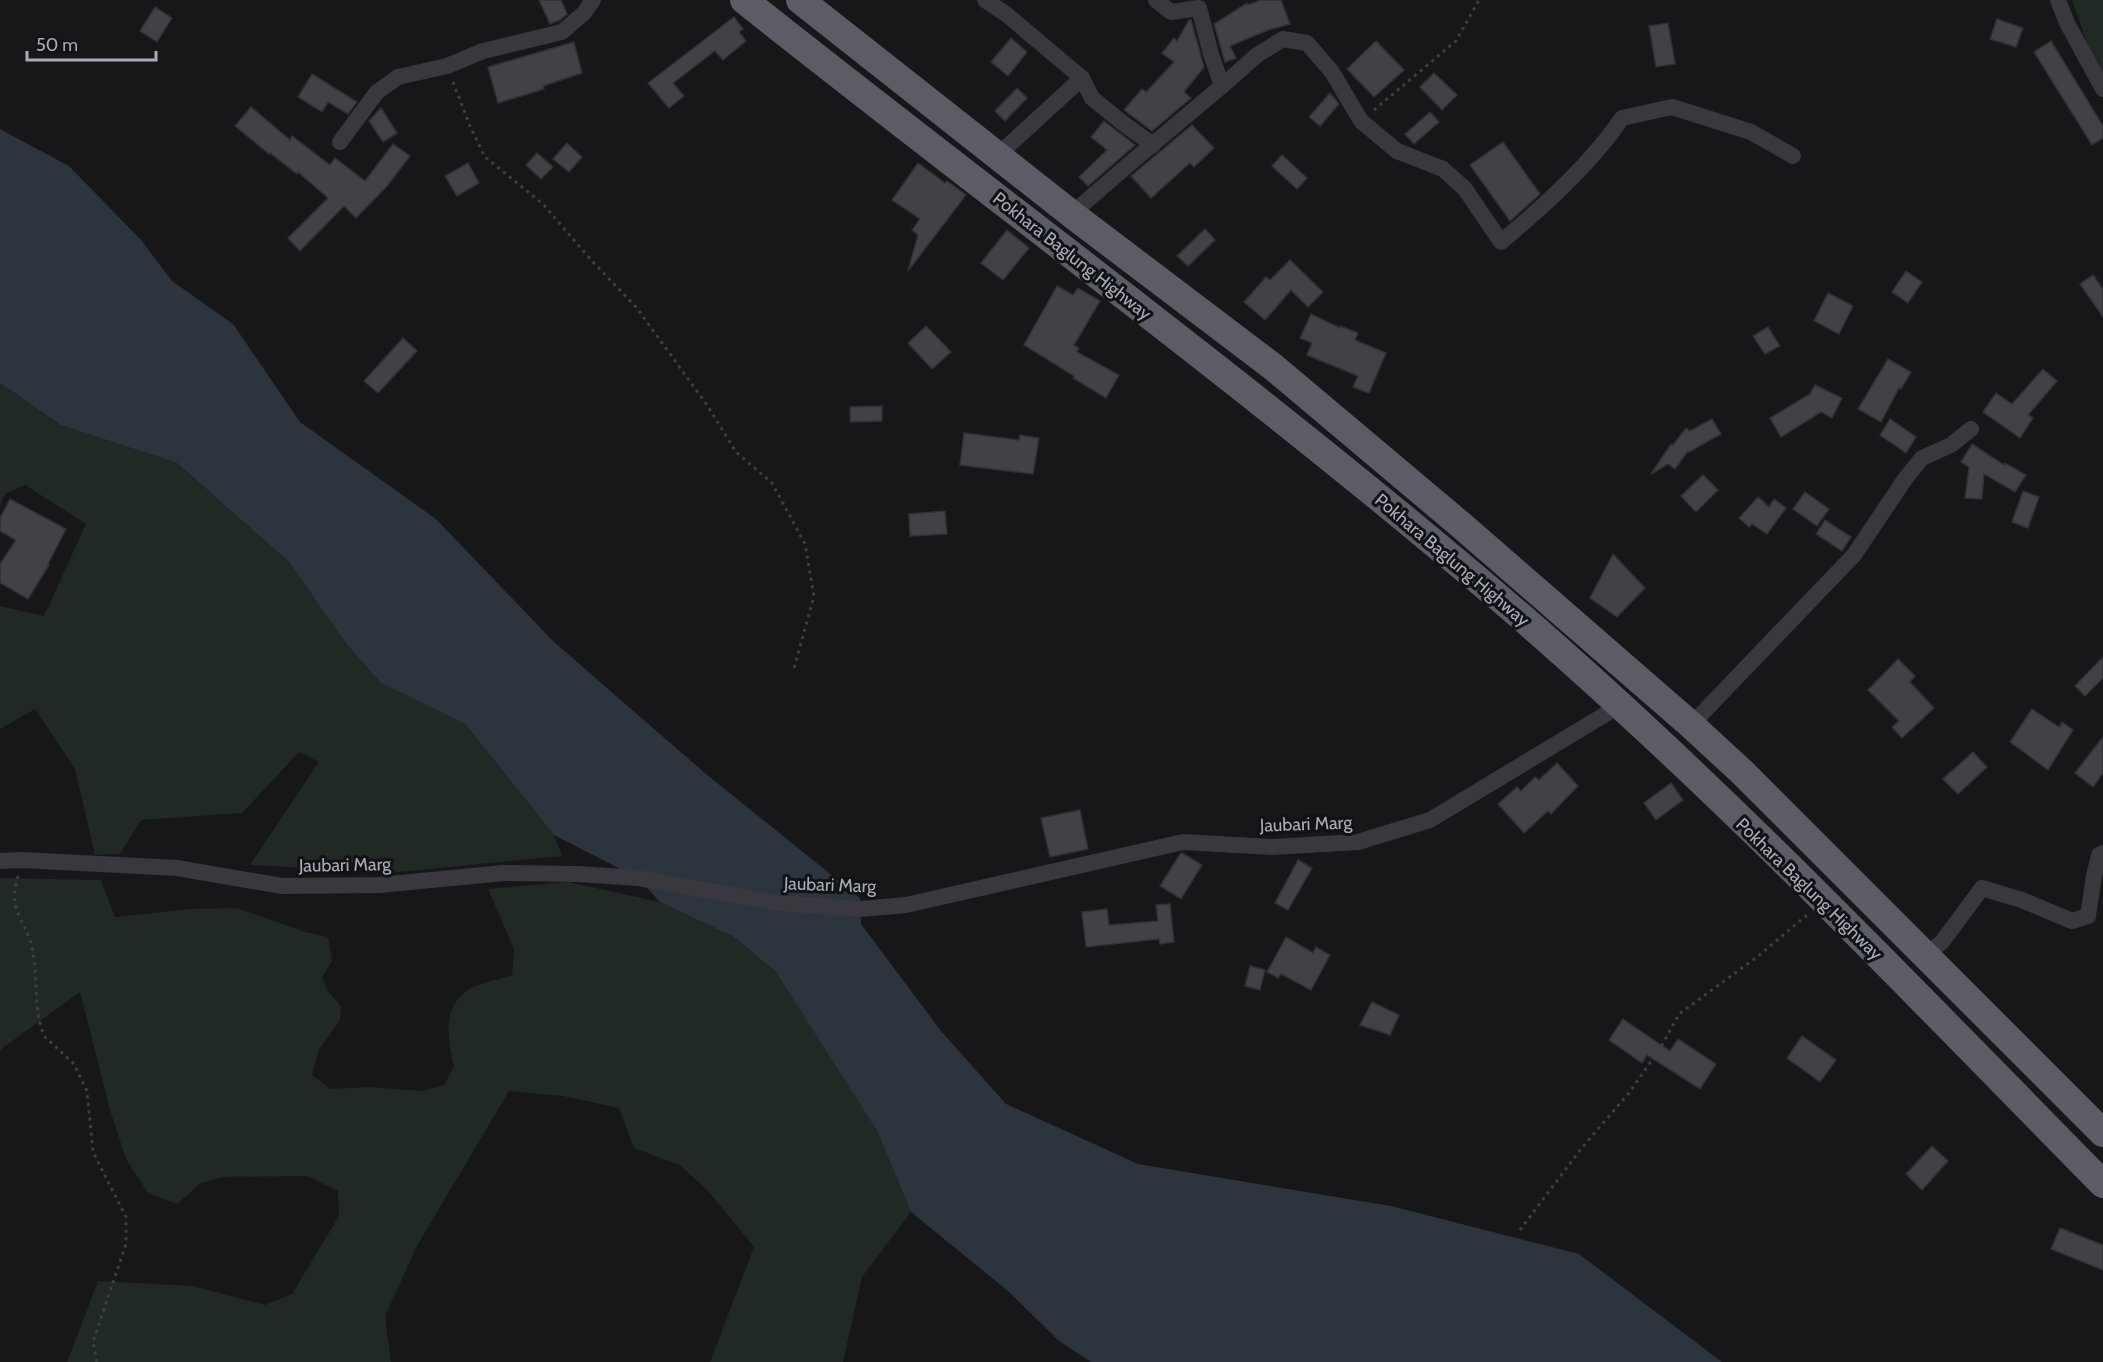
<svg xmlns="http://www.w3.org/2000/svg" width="2103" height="1362" font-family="Cabin,sans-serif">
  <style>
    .green { fill: #202923 }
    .water { fill: #2c343e }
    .building { fill: #414146; stroke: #313135; stroke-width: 1.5 }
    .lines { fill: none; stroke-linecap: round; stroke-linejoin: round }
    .path { stroke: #3d3f45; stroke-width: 3; stroke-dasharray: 3 4.5; stroke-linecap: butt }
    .minor { stroke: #38383e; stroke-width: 16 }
    .trunk { stroke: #5b5c66; stroke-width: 28 }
    .labels { text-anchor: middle; stroke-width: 6; stroke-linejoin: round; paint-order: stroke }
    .street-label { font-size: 18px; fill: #a8acba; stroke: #121214 }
  </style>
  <rect width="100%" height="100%" fill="#171719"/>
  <g class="green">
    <path d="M2072,0H2103V72L2088,46Z"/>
    <path d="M0,383L61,425L177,463L289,562L347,645L381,683L465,724L554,835L562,856L399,872L250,865L319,762L299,752L242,813L141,820L120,854L95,855L75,769L35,709L0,729V606L44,616L86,524L25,485L5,494L0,507Z"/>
    <path d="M0,878L101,880L115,917L190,909L237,908L305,932L328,937L332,961L322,978L328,991L341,1006L340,1020L319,1050L312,1075L330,1089L370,1087L422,1091L444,1085L454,1066C448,1039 441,1009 468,990C478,983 500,979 512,975L514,949L488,889L568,882L660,902L734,937L776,972L807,1020L877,1131L911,1212L862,1277L843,1362H710L754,1247L709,1192L680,1165L634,1148L619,1108L563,1096L509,1091L418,1244L385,1316L391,1362H67L98,1281L193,1286L265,1305L292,1294L339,1216L338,1191L307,1176L224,1177L201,1183L177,1204L148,1193L126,1159L110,1110L80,992L0,1050Z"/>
  </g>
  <path class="water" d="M0,129L69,166L141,240L172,281L233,324L300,422L436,519L554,642L706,774L860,898L861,924L941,1031L1006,1104L1138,1164L1391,1206L1579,1254L1722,1362H1091L1059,1341L1008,1291L911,1212L877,1131L776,972L734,937L660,902L638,878L554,835L465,724L381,683L347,645L289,562L177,463L61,425L0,383Z"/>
  <g class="building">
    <path d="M539,0H561L567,14L560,20L550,24Z"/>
    <path d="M1261,0H1281L1290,24L1268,30L1230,46L1236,58L1225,62L1214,24L1247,3V5Z"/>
    <path d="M155,7L172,18L157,42L140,31Z"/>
    <path d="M734,17L743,29L739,32L746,41L723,60L715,51L673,83L684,96L669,108L648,83Z"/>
    <path d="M1997,19L2023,28L2016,47L1990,39Z"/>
    <path d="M1189,20H1191L1204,67L1184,92L1191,98L1152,131L1124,110L1142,89L1146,92L1174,62L1162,53L1174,38L1177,41Z"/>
    <path d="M1668,23L1675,64L1656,67L1649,26Z"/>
    <path d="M1011,38L1027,52L1008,76L991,62Z"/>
    <path d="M1376,41L1404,70L1374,97L1347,69Z"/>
    <path d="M2051,41L2103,126V138L2092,145L2034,52Z"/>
    <path d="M574,42L582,73L543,86L544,89L498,103L488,67Z"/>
    <path d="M1434,73L1457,95L1442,110L1420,87Z"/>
    <path d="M312,74L357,102L348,114L328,102L322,112L298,97Z"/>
    <path d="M1017,88L1027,98L1005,121L995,111Z"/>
    <path d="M1330,93L1339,104L1320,126L1309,117Z"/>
    <path d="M251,107L290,140L292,136L330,165L335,158L365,181L393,144L410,156L388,185L356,218L344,206L300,251L288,238L328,198L298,172L297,174L270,153L269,154L235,126Z"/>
    <path d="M381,108L397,133L383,142L369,121Z"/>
    <path d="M1430,112L1439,122L1414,144L1405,134Z"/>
    <path d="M1104,121L1135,145L1088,186L1079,177L1107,150L1091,137Z"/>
    <path d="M1192,125L1214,148L1194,167L1190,163L1151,198L1131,176Z"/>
    <path d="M1503,142L1540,194L1510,221L1470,165Z"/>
    <path d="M567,143L582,157L569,172L553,159Z"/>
    <path d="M537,153L553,167L541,179L526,165Z"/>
    <path d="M1282,155L1307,178L1297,189L1272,166Z"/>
    <path d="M468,163L479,183L457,196L445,176Z"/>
    <path d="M918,163L945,183L947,181L966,195L908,271L918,235L912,230L920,219L892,200Z"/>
    <path d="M1205,229L1215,240L1188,266L1177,256Z"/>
    <path d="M1007,230L1029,248L1003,280L981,263Z"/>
    <path d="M1290,260L1323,292L1308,307L1291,290L1265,320L1244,302L1266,277L1270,280Z"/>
    <path d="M1906,271L1922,282L1908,303L1892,292Z"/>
    <path d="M2093,275L2103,289V317L2080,284Z"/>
    <path d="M1057,286L1073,295L1078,288L1100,301L1074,345L1079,348L1077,352L1119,375L1106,398L1073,378L1074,376L1024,345Z"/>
    <path d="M1828,293L1853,306L1839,334L1814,321Z"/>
    <path d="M1311,314L1340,328V326L1358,333L1355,340L1386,353L1369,393L1353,387L1358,376L1307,355L1312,343L1300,338Z"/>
    <path d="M926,326L951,352L932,369L908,343Z"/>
    <path d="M1768,327L1780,346L1765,354L1753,336Z"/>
    <path d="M403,338L417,351L378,393L364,381Z"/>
    <path d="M1888,359L1911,372L1901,389L1899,388L1881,422L1858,409Z"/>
    <path d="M2043,369L2057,381L2028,415L2033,418L2020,438L1983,412L1996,393L2012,404Z"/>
    <path d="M1815,385L1842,398L1832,418L1821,412L1781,437L1770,418L1810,394Z"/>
    <path d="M882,406V421L850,422V407Z"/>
    <path d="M1712,419L1721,434L1689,452L1688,451L1675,469L1668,464L1651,474L1671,444L1673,445L1686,428L1690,431Z"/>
    <path d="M1890,419L1916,437L1906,453L1880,435Z"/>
    <path d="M964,433L1019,440L1020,435L1039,438L1033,474L960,465Z"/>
    <path d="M1972,444L2004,465L2005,463L2026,475L2015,492L1984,474L1982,499L1965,498L1969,467L1961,462Z"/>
    <path d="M1703,475L1718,490L1696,512L1681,496Z"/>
    <path d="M2023,491L2039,497L2028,528L2012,522Z"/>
    <path d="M1805,492L1829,509L1817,526L1793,509Z"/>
    <path d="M1758,497L1769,507L1774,499L1786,508L1767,534L1752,524L1749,527L1739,518Z"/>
    <path d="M10,499L66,529L48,564L49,565L28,599L0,583V564L16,540L0,531V518Z"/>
    <path d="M945,511L947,534L910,536L909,514Z"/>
    <path d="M1825,520L1851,537L1842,551L1816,534Z"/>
    <path d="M1613,554L1645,588L1617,617L1590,598Z"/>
    <path d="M2103,657V678L2085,696L2075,686Z"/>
    <path d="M1898,659L1915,676L1910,682L1934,708L1902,738L1892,727L1899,721L1868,690Z"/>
    <path d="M2032,709L2059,727L2062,722L2073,730L2048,770L2010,742Z"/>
    <path d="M2103,737V773L2093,787L2075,773Z"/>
    <path d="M1973,752L1987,767L1958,794L1943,779Z"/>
    <path d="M1557,763L1578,786L1551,814L1548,811L1524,833L1498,804L1517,787L1521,791L1535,777L1539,780Z"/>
    <path d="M1671,783L1683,800L1656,820L1644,803Z"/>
    <path d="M1080,810L1088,849L1050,857L1041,818Z"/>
    <path d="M1182,853L1202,865L1181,899L1160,886L1180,854Z"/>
    <path d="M1298,860L1312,868L1288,910L1275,903Z"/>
    <path d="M1170,904L1174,942L1160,944L1159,939L1086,947L1082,912L1107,909L1109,925L1158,921L1156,905Z"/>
    <path d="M1286,937L1313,953L1316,947L1330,955L1311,990L1281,974L1278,978L1267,972Z"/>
    <path d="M1250,966L1265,970L1260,990L1245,986Z"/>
    <path d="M1372,1002L1399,1015L1390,1035L1360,1025Z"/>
    <path d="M1623,1019L1670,1051L1678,1039L1716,1064L1700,1089L1647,1055L1642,1063L1609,1040Z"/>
    <path d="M1802,1036L1836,1060L1820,1082L1787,1058Z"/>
    <path d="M1932,1146L1948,1161L1922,1190L1906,1174Z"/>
    <path d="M2060,1228L2103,1245V1270L2051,1249Z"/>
  </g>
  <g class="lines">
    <g class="path">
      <path d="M453,82L470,126L485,157L543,204L592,261L636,307L707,405L736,452L772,483L805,544L814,596L793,672"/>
      <path d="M1374,110L1456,41L1479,0"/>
      <path d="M18,876C16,885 13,895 15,904C19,919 29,933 32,948C39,977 32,1010 45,1037L74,1064L87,1091L93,1152L126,1217V1244L93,1342L97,1362"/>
      <path d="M1520,1230L1580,1150L1629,1093L1661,1047L1679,1014L1757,957L1807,915"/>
    </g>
    <g class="minor">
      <path d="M985,0L1006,14L1082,78L997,156"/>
      <path d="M2058,0L2067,23L2103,89"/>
      <path d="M1082,78L1092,98L1124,124L1153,145"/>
      <path d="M1222,86L1257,55L1283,39L1307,43L1332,72L1361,121L1397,151L1443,169L1465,189L1501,242C1542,208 1592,163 1622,118L1672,107L1751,132L1793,156"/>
      <path d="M340,142L377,92L398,77L447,66L483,51L562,32L584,13L593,0"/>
      <path d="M1074,216L1083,204L1128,165L1222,86L1211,54L1199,8L1171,12L1156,0"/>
      <path d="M1691,725L1854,555L1905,479L1922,458L1951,445L1971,429"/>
      <path d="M0,861L22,860L177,868L282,886L379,885L504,873L578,874L638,878L777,903L860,909L906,905L1183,842L1272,847L1358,842L1430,820L1619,706"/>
      <path d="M1925,955L1942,942L1982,888L2022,900L2072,921L2088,916L2094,876L2099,855L2103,853"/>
    </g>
    <g class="trunk">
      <path d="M744,0C999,203 1264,396 1512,609C1720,788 1910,988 2103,1184"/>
      <path d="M800,0L1074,216L1272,366L1461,525L1691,725L1742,772L2103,1133"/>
    </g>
  </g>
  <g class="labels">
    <g class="street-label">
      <text transform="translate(1072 256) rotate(38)" y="6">Pokhara Baglung Highway</text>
      <text transform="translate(1452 560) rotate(40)" y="6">Pokhara Baglung Highway</text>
      <text transform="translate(1306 824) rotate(-2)" y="6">Jaubari Marg</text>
      <text transform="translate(345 865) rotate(-1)" y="6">Jaubari Marg</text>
      <text transform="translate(830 885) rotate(2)" y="6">Jaubari Marg</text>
      <text transform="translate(1809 889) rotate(44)" y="6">Pokhara Baglung Highway</text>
    </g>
  </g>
  <path d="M27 51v9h129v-9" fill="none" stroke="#a8acba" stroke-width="3"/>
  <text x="36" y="51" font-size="18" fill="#a8acba" stroke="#121214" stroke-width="4.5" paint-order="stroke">50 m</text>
</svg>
